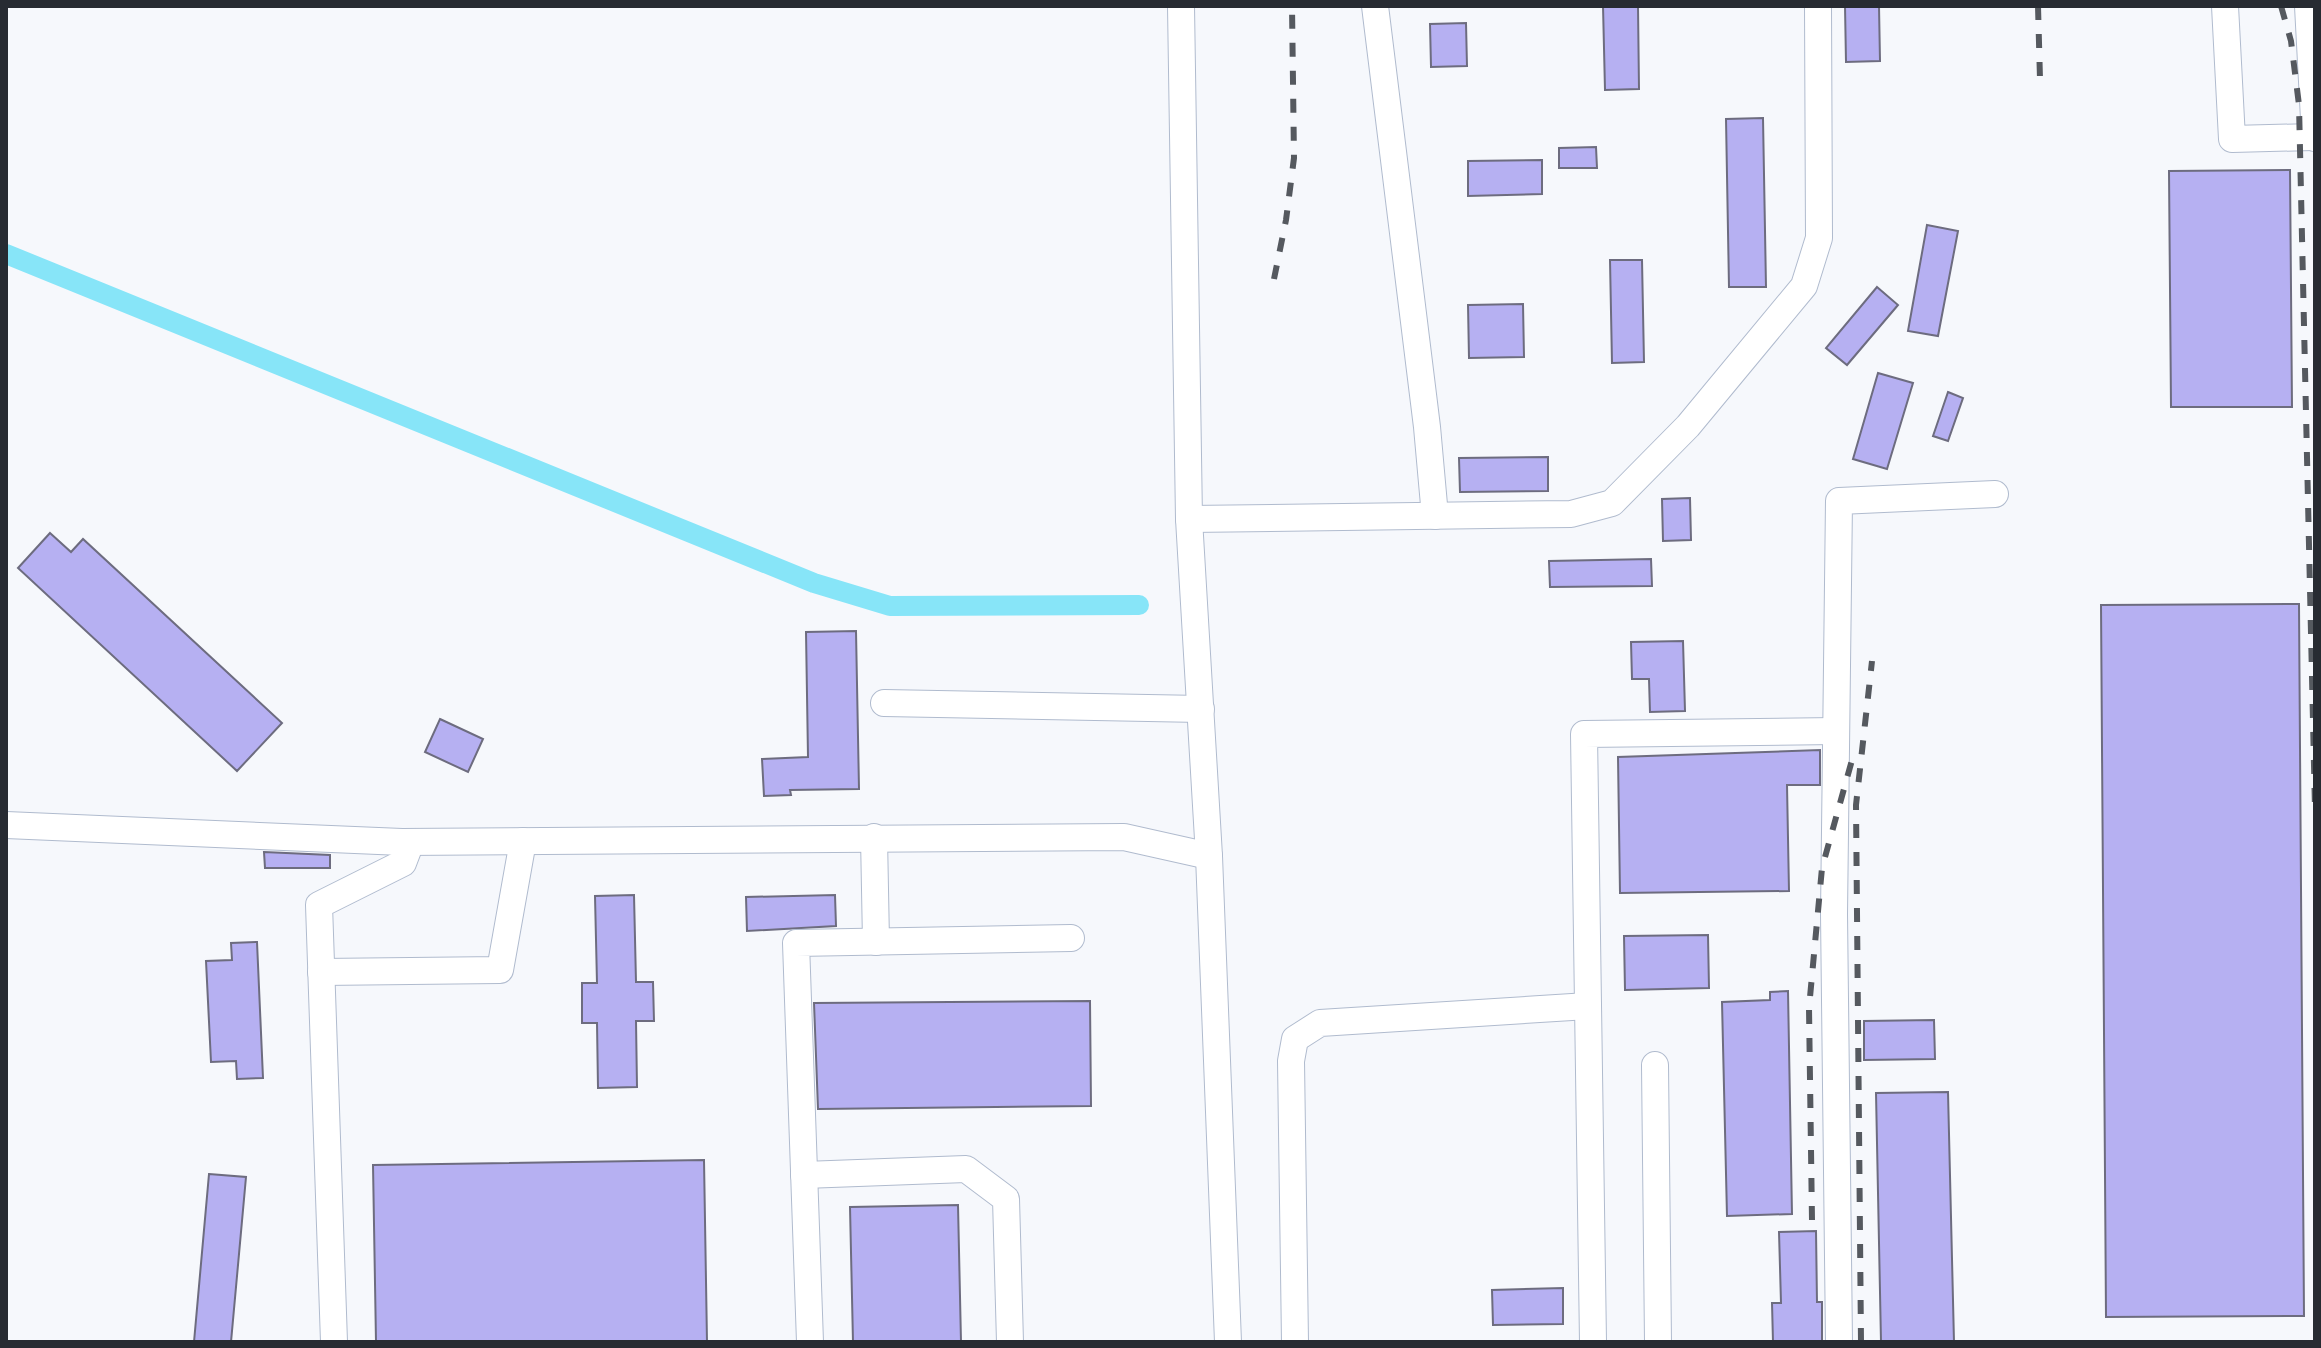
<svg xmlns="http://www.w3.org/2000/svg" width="2321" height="1348" font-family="'Golos Text',sans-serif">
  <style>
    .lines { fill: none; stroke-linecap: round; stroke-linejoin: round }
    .canal { stroke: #87e5f8; stroke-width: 20 }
    .building { fill: #b6b0f2; stroke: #6d6c7f; stroke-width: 2 }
    .minor-casing { stroke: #b0bbce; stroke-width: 28 }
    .minor { stroke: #fff; stroke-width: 26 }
    .rail { stroke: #55595f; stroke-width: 6; stroke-dasharray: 14 14; stroke-linecap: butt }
  </style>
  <rect width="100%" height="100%" fill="#f6f8fc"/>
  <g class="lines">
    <path class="canal" d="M6,254L814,583L890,606L1139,605"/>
  </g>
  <g class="building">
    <path d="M1603,6H1638L1639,89L1605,90Z"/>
    <path d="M1845,6H1879L1880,61L1846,62Z"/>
    <path d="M1466,23L1467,66L1431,67L1430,24Z"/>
    <path d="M1763,118L1766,287H1729L1726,119Z"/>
    <path d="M1596,147L1597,168H1559V148Z"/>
    <path d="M1542,160V194L1468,196V161Z"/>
    <path d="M2290,170L2292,407H2171L2169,171Z"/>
    <path d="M1927,225L1958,231L1938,336L1908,331Z"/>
    <path d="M1610,260H1642L1644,362L1612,363Z"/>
    <path d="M1877,287L1898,305L1847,365L1826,348Z"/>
    <path d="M1523,304L1524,357L1469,358L1468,305Z"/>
    <path d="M1878,373L1913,383L1887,469L1853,459Z"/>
    <path d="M1948,392L1963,398L1948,441L1933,436Z"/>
    <path d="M1548,457V491L1460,492L1459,458Z"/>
    <path d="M1690,498L1691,540L1663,541L1662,499Z"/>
    <path d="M50,533L71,552L83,539L282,723L237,771L18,568Z"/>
    <path d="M1651,559L1652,586L1550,587L1549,561Z"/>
    <path d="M2299,604L2304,1316L2106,1317L2101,605Z"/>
    <path d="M856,631L859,789L790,790L791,795L764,796L762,759L808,757L806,632Z"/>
    <path d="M1683,641L1685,711L1650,712L1649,679H1632L1631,642Z"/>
    <path d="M440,719L483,739L468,772L425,752Z"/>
    <path d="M1820,750V785H1787L1789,891L1620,893L1618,757Z"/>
    <path d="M264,852L330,855V868H265Z"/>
    <path d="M634,895L636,982H653L654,1021H636L637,1087L598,1088L597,1023H582V983H597L595,896Z"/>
    <path d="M835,895L836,926L747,931L746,897Z"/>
    <path d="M1708,935L1709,988L1625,990L1624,936Z"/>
    <path d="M257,942L263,1078L237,1079L236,1061L211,1062L206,961L232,960L231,943Z"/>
    <path d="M1788,991L1792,1214L1727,1216L1722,1002L1770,1000V992Z"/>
    <path d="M1090,1001L1091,1106L818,1109L814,1003Z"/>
    <path d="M1934,1020L1935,1059L1864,1060V1021Z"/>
    <path d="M1948,1092L1954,1342H1881L1876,1093Z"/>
    <path d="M704,1160L707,1342H376L373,1165Z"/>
    <path d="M209,1174L246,1177L231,1342H194Z"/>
    <path d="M958,1205L961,1342H853L850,1207Z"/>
    <path d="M1816,1231L1817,1302H1822V1342H1773L1772,1303H1781L1779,1232Z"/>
    <path d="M1563,1288V1324L1493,1325L1492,1290Z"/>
  </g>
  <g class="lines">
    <defs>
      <g id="minor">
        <path d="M1181,6L1189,519L1209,856L1228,1342"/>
        <path d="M1375,6L1427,427L1435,516"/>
        <path d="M2225,6L2232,139L2313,137"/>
        <path d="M2308,6L2315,138"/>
        <path d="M1189,519L1571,514L1612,503L1688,426L1804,286L1819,238L1818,6"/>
        <path d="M884,703L1201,709"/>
        <path d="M6,825L402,842L1124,837L1209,856"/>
        <path d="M874,837L876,942"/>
        <path d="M321,972L500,970L523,841"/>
        <path d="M1655,1065L1658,1342"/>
        <path d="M804,1175L966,1169L1006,1199L1010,1342"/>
        <path d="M334,1342L319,905L403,863L411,842"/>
        <path d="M810,1342L796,943L1071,938"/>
        <path d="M1295,1342L1291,1061L1295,1039L1320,1023L1588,1006"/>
        <path d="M1593,1342L1584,734L1836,731"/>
        <path d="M1839,1342L1834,914L1839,501L1995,494"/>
      </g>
    </defs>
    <use href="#minor" class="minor-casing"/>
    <use href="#minor" class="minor"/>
    <g class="rail">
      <path d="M2038,6L2040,79"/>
      <path d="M2281,6L2291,41L2299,105L2315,809"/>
      <path d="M1274,279L1286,220L1294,158L1292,6"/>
      <path d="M1812,1220L1809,1008L1822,868L1852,760"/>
      <path d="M1861,1342L1856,805L1872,661"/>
    </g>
  </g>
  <rect width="2321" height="1348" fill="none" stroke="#272b32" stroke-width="16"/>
</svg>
